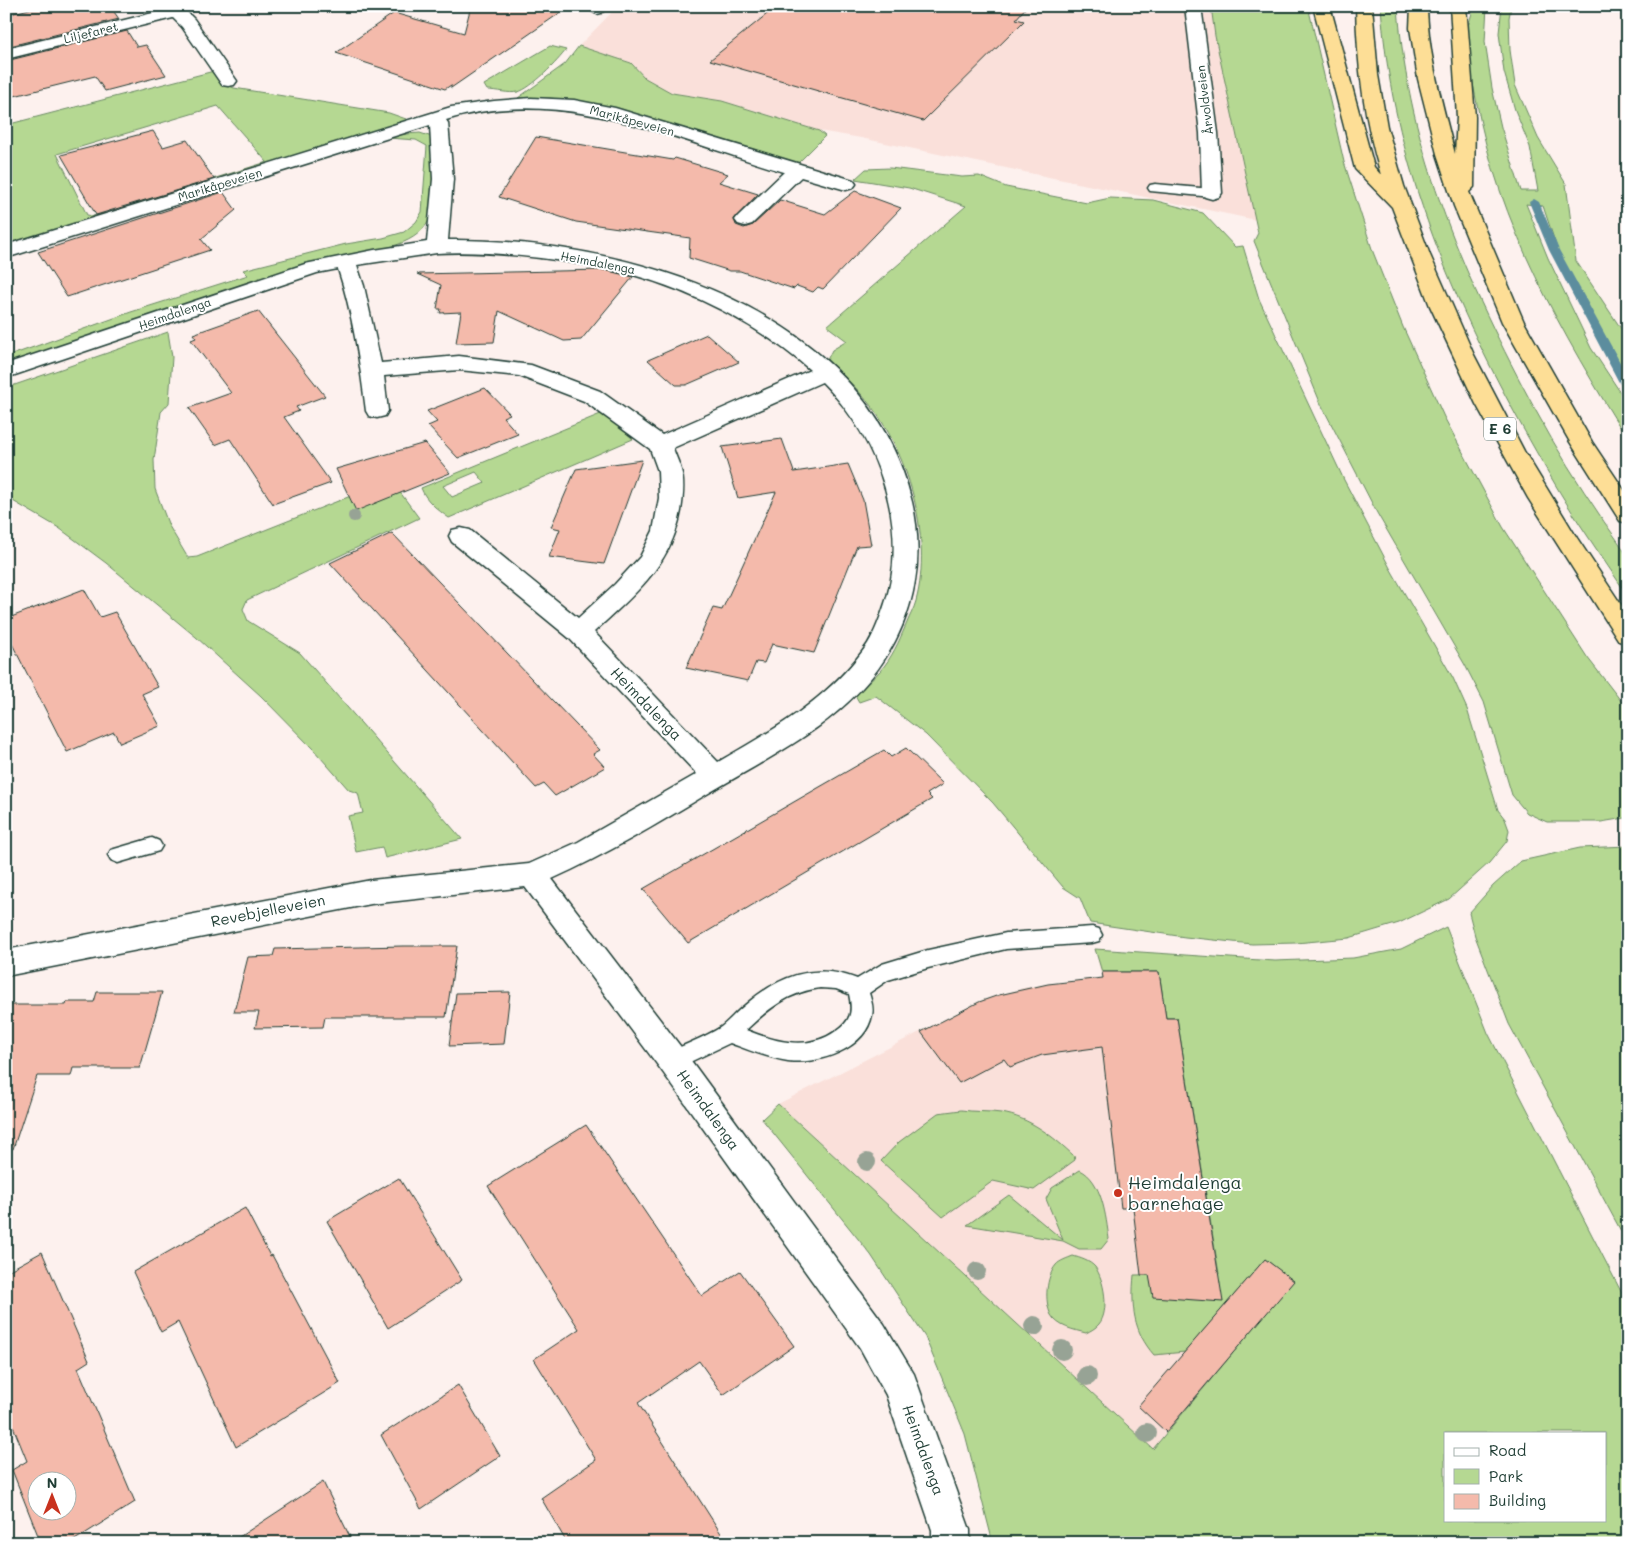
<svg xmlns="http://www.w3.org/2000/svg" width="1634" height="1549" font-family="Mali,sans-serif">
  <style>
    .built { fill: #fae0da }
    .green { fill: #b5d892; stroke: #6a8a63; fill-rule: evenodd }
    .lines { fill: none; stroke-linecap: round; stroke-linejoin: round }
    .stream { fill: #5c8d9e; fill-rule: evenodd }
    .building { fill: #f4baab; stroke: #1f3d34; fill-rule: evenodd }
    .lane-casing { stroke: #1f3d34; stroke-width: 3 }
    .street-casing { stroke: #1f3d34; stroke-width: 3 }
    .highway-casing { stroke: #1f3d34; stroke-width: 3 }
    .lane { fill: #fff; fill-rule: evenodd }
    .street { fill: #fff; fill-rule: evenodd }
    .highway { fill: #fdde96; fill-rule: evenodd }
    .tree { fill: #97a395 }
    .poi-dot { fill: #c8321e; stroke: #fff; stroke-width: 2 }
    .labels { text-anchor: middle; stroke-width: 4; stroke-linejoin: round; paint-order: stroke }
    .far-street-label { font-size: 12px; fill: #1f3d34; stroke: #fff }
    .shield { fill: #fff; stroke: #627771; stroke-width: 1 }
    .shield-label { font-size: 14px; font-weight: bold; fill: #1f3d34 }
    .street-label { font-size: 15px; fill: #1f3d34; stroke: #fff }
    .near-poi-label { font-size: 18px; fill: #1f3d34; stroke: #fff; text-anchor: start }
  </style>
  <rect width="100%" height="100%" fill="#fdf1ee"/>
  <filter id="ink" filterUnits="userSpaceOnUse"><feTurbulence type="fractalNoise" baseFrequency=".02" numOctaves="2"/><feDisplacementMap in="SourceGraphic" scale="10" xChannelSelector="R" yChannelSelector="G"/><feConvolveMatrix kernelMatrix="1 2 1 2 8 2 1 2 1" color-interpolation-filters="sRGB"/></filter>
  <g filter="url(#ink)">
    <g class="built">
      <path d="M620,6H1211L1215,36L1256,220L861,138L819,131L722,101L672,93L645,78L631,63L579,46L615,9Z"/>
      <path d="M1446,927L1488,1033L1224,1363L1153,1449L778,1104L979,1002L1023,988L1048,984L1103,982L1095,949L1275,961L1353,958L1401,949Z"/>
    </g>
    <g class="green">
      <path d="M1211,6H1308L1344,162L1373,252L1403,327L1444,417L1503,527L1587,657L1628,710V821L1625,818L1601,822H1547L1527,813L1512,795L1484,702L1465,665L1377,513L1320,402L1254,241L1258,233L1215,36Z"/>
      <path d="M1381,6H1398C1407,149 1468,286 1536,411C1556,448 1578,483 1601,517C1607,527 1625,549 1628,559C1631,569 1628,585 1628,596C1602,557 1575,519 1552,479C1467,334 1392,175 1381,6Z"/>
      <path d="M1474,6H1487L1485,42L1492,88L1501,127L1521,191H1538L1530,147L1515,110L1504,72L1499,33L1502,6H1511L1509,18L1510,50L1515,85L1538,138L1566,184L1576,261L1628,339V385L1611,363L1569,284L1543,206L1526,204L1548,258L1591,348L1628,404V440C1562,334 1498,223 1476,99C1473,82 1465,48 1467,32C1468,23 1472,15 1474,6Z"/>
      <path d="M550,46L566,50C558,61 532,88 518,92C509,94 496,90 487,90L484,85Z"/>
      <path d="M579,46L631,63L645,78L672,93L722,101L819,131L825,136L797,164L583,102L550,98H518L565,64Z"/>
      <path d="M214,71L225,84L234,88L389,113L406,119L404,122L139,205L136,203L267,162L218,106L57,154L87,215L93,216L104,213V217L6,247V125Z"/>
      <path d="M420,133L432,137L434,145L431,216C419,246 381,249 353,254C301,263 251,282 201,299C136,321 71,343 6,365V357L131,312L248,275L243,270L346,244L383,238L404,232L416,222L422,212L427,146L416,140L388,138L394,135Z"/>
      <path d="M890,168L962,177L979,176L1006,187L1087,203L1110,198L1153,200L1203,213L1235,247L1243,246L1259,299L1344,480L1390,568L1453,678L1467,709L1498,810L1505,819L1509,830L1507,841L1489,863L1449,899L1399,923L1349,938L1296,943L1252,944L1185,937L1090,923L1080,898L1063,887L993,803L926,735L876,696L859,702L855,695C864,687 872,680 880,671C892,658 899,641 906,625C909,617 914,609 916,601C933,538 908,450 867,401C855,386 841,373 827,360L832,350L847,341L827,326L966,206L909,188L855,179L866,169Z"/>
      <path d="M168,332L172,357L169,403L161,412L154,460L155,489L169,526L188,558L197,557L391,480L419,518L247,600L243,609L248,621L300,653L462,839L385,858L382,847L356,852L348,816L363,813L358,793L349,790L313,749L261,696L196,637L106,563L59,528L6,497V388Z"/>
      <path d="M603,413L633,439L449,518C438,510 426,501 421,488ZM476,472L485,483L452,497L443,486Z"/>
      <path d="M1628,846V1244L1509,1024L1475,936L1469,913L1493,886L1521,861L1580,848Z"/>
      <path d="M1446,927L1488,1033L1628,1305V1543H993L965,1434L925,1337L871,1255L762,1119L778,1104L1153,1449L1293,1281L1265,1259L1185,1352L1154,1355C1133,1331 1131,1306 1134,1275L1219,1274L1177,1018H1166L1159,972H1102L1095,949L1275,961L1353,958L1401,949ZM1445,1433H1605V1520H1445Z"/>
      <path d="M961,1110C974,1112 988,1111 1001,1113C1029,1117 1054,1137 1074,1156L1075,1160L1034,1190L993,1181L943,1217L881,1161L899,1142L938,1113Z"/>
      <path d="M1080,1170C1102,1180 1106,1217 1109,1239L1101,1249H1079L1063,1241L967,1225L1009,1195L1063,1240L1046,1199L1052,1188Z"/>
      <path d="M1073,1256C1080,1258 1090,1261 1095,1267C1104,1279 1110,1311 1099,1324C1096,1328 1090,1331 1086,1333C1074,1330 1058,1327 1051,1315C1044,1301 1046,1277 1056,1265C1059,1261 1068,1258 1073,1256Z"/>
    </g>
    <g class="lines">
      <path class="stream" d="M1534,199L1539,202L1559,250L1628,377V391L1622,388L1549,250L1529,202Z"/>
    </g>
    <g class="building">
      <path d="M41,6H110L119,19L6,47V15Z"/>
      <path d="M471,6H570L451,88V85L445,89L336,53L394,13L464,33Z"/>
      <path d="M777,6H1027L1016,19L1024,21L923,121L710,60Z"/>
      <path d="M127,31L137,47L146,45L166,75L105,91L95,76L6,98V61Z"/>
      <path d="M153,131L163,147L187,140L214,179L96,215L61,155Z"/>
      <path d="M536,137L673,160L675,158L728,174L719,182L758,194L734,219L736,225L744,228L753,225L780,200L825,214L855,191L901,208L823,289L818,287L813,292L797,286L794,289L740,271H730L689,258L690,238L576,222L499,197Z"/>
      <path d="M223,192L236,210L201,239L210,250L67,297L38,252Z"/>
      <path d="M604,270L633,277L581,340L564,341L499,311L494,342L456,343L461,312L440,313L441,309H437L441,285L417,274Z"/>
      <path d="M258,311L325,396L296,407L299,411L284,417L331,483L273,504L230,439L215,445L189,408L231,393L191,340L196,338L193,334Z"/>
      <path d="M707,334L739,362L686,385H676L648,360Z"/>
      <path d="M485,388L510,414L503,417L518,434L458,458L428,426L437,422L427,411Z"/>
      <path d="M782,439L794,472L848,464L863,500L871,545L857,546L814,653L772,644L764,663L756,662L748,681L686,668L713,608L722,610L776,492L738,498L722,447Z"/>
      <path d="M425,443L450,473L356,511L336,469Z"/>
      <path d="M642,460L604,564L549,557L560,529L551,527L576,469Z"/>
      <path d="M392,533L600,750L593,754L605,767L555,796L544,784L536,788L330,563Z"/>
      <path d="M84,589L100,617L115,612L158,687L142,694L160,726L120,743L114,732L67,752L6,632V619Z"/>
      <path d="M906,748L943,784L927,794L932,799L688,943L643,889L884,750L891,757Z"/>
      <path d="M403,946H457L446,1017H325L323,1027L255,1028L259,1012H234L248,957L273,956L275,949Z"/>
      <path d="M1102,972H1159L1166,1018H1177L1223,1302L1153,1297L1149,1275H1141L1133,1208H1121L1102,1047L1042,1055L1010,1067L1004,1059L959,1083L921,1032L979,1002L999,995L1048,984L1103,978Z"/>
      <path d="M97,992H162L140,1068H73L71,1076H37L13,1149L6,1148V1005H66L67,1002H94Z"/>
      <path d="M510,992L504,1044L449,1046L456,993Z"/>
      <path d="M586,1125L702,1296L740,1271L794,1346L723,1395L699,1361L638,1403L727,1543H567L541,1498L596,1460L534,1359L579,1329L488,1186Z"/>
      <path d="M399,1178L462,1280L388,1328L327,1221Z"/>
      <path d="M245,1208L270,1256L272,1255L340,1383L236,1447L178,1322L161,1332L133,1272Z"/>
      <path d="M42,1252L89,1361L78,1368L135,1502L70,1543H41L12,1470L27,1461L6,1409V1272ZM38,1482H68V1512H38Z"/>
      <path d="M1265,1259L1294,1281L1166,1432L1138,1406Z"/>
      <path d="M458,1385L500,1456L421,1509L381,1435Z"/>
      <path d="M323,1482L353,1543H230Z"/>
    </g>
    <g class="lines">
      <defs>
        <g id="lane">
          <path d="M596,6H609L601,13L597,14L591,11Z"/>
          <path d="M1155,184L1212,189L1219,193L1212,197L1150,191L1148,188L1150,185Z"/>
          <path d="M152,838L159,841L162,846L159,851L118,863L111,860L108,855L111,850Z"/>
          <path d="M1092,927L1099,929L1102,935L1099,941L1092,943L1006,949L928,968L888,980L869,993C871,1000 874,1008 872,1015C866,1049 818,1065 788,1061C768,1058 749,1050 730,1043L673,1070L665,1068L662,1061L665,1054C683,1045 704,1038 721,1027C729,1021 736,1012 744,1006C777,977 814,961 857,979L882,964L928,950L1006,933ZM820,988L836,989L849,994C853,1012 851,1021 836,1031C808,1051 776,1042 746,1030C768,1009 789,992 820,988Z"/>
        </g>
        <g id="street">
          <path d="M163,6H181L194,19L237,81L234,85L228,86L222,85L182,27L173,18L6,59V49L165,10Z"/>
          <path d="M1185,6H1201L1218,133L1222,193L1219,197L1212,199L1205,197L1202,193L1200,133Z"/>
          <path d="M531,98L574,100L615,108L853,180L856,184L853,188L846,190L801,177L752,224L745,226L738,224L735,220L738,216L784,172C676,140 561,84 446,120L448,123L453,179L448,240C622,238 867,307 912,502C925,557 915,613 884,660C843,723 770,757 707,794C656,825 607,854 552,879L684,1051L884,1324L914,1374L970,1530V1543H932V1530L886,1395L860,1348L662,1071L525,887L371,904L6,976V950L371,880L529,864L578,842L697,774L569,638L452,542L449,536L452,530L461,528L470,530L578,618L615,584L640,557L653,531L659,498L658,471L650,449L584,401L519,376L459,370L384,376L388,411L385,416L377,418L369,416L366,411C360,364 353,314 338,269L317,273L6,378V364L305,264L374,250L427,242L433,179L430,125L6,258V245L451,107L494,101ZM437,253C471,251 506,254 540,258C570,262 601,266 630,274C695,292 760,326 810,370L662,435L600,391L531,365L459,356L381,363L364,286L357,265ZM822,382C881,441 913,534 881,615C876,628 871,641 862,652C824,702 772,731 718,762L594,632C632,597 671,566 681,511C683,498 685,482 681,470C679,462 675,455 673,448Z"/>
        </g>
        <g id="highway">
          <path d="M1313,6H1330L1374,167L1381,175C1364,120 1357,63 1356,6H1372L1378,75L1387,127L1404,186L1430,255L1474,355L1524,451L1577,538L1628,615V644L1619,641L1528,498L1476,404L1430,306L1392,207L1355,169Z"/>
          <path d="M1411,6H1427C1428,57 1443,105 1455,154L1457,117L1450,6H1466L1475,117L1474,187L1469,192L1524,322L1592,442L1628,496V523L1620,521L1570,442L1502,322L1454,206L1437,154L1418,79L1410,28Z"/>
        </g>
      </defs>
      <use href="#lane" class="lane-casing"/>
      <use href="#street" class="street-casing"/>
      <use href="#highway" class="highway-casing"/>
      <use href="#lane" class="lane"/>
      <use href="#street" class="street"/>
      <use href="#highway" class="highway"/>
    </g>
    <g class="tree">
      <circle cx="354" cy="516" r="6"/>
      <circle cx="867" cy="1162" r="9"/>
      <circle cx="977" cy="1271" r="9"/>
      <circle cx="1034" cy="1326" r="10"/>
      <circle cx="1062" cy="1350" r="10"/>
      <circle cx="1087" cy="1376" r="10"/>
      <circle cx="1147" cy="1433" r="10"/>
    </g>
  </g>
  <circle class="poi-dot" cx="1118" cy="1193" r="5"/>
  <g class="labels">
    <g class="far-street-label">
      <text transform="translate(91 33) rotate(-14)" y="4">Liljefaret</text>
      <text transform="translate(1205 100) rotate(-97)" y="4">Årvoldveien</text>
      <text transform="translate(632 121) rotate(15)" y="4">Marikåpeveien</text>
      <text transform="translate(220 185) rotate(-17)" y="4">Marikåpeveien</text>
      <text transform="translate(598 263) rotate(11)" y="4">Heimdalenga</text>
      <text transform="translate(175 314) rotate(-19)" y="4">Heimdalenga</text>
    </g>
    <rect class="shield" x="1484" y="417.5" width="32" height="23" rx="4"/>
    <g class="shield-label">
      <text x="1500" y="434">E 6</text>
    </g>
    <g class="street-label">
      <text transform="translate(646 704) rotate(46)" y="5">Heimdalenga</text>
      <text transform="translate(268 911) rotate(-11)" y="5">Revebjelleveien</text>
      <text transform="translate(708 1110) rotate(54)" y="5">Heimdalenga</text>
      <text transform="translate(923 1450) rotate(70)" y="5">Heimdalenga</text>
    </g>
    <g class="near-poi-label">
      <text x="1128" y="1189">Heimdalenga<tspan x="1128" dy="21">barnehage</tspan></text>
    </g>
  </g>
  <rect width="1634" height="1549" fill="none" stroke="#fff" stroke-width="25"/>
  <rect x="12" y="12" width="1609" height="1524" fill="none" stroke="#1f3d34" stroke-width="2" filter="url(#ink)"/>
  <rect x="1444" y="1432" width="162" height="90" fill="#ffffff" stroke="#a5b1ae"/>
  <rect x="1454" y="1448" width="25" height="8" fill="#ffffff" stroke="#a5b1ae"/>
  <text x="1489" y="1456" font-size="15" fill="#1f3d34">Road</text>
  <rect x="1454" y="1469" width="25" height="15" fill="#b5d892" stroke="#a5b1ae"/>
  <text x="1489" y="1482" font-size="15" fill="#1f3d34">Park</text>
  <rect x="1454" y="1494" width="25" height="15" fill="#f4baab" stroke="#a5b1ae"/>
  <text x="1489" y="1506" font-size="15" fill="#1f3d34">Building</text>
  <g transform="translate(52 1496)"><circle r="24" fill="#ffffff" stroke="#a5b1ae"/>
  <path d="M0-4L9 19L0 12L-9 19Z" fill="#c8321e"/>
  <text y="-8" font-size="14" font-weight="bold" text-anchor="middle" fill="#1f3d34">N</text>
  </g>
</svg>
